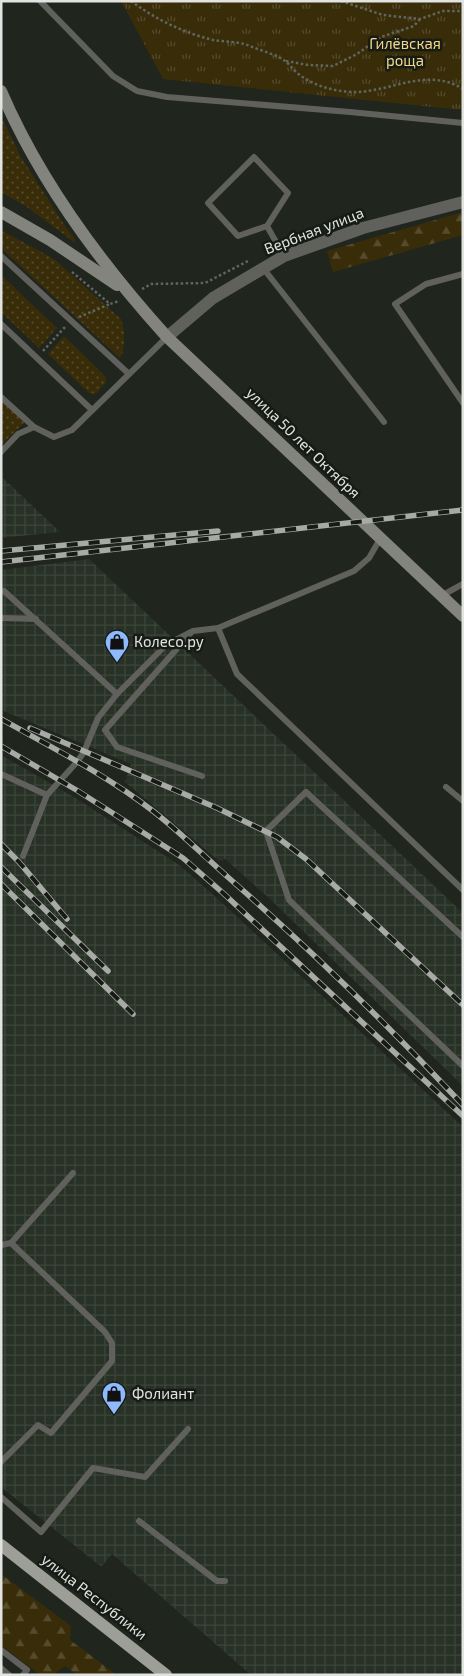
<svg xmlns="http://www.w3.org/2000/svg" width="464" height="1676" font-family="'Exo 2',sans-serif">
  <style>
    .industrial { fill: url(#industrial-grid) }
    .grass { fill: url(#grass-dots) }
    .forest { fill: url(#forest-firs) }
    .park { fill: url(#park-tufts) }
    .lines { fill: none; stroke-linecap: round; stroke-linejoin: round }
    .path { stroke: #616560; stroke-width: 2.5; stroke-dasharray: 2.5 2.5; stroke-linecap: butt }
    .lane { stroke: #60615d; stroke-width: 6 }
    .street { stroke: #60615d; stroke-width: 12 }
    .secondary { stroke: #83847d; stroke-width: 12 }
    .primary { stroke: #9d9f97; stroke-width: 12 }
    .rail-casing { stroke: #a7aaa5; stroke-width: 5.5 }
    .rail { stroke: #171b15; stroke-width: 4; stroke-dasharray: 11; stroke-linecap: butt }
    .labels { text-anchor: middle; stroke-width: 5; stroke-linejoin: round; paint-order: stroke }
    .park-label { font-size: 15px; fill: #f4d88a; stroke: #171b15 }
    .street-label { font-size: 15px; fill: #e1e4e0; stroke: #171b15 }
    .poi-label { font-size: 15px; fill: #e1e4e0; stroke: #171b15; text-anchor: start }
  </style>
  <defs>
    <pattern id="industrial-grid" width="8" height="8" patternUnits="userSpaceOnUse" patternTransform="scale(1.25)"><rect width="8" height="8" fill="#283126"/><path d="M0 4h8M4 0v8" fill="none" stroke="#3d453b"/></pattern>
    <pattern id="grass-dots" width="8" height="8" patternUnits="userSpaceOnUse" patternTransform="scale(1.25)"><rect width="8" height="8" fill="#392d09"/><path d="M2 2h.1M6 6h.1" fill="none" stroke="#554b2d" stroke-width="1.8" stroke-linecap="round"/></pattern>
    <pattern id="forest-firs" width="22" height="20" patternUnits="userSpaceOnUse" patternTransform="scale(1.25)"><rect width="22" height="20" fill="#392d09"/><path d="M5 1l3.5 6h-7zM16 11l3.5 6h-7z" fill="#554b2d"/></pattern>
    <pattern id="park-tufts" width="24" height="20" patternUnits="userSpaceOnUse" patternTransform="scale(1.25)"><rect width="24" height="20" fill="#392d09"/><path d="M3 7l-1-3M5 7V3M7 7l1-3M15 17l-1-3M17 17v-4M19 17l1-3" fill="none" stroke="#554b2d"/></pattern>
  </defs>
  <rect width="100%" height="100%" fill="#20251e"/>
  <g class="industrial">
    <path d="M1,476L60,532L1,538Z"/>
    <path d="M89,559L463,913V1086L270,899L225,859L219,861L125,782L131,764L1,710V570Z"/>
    <path d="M1,755L74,797L178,864L218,899L463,1127V1675H251L112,1554L102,1566L99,1565L1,1487Z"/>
  </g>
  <g class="grass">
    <path d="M1,116L21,157L67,229L76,240L74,242L27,207L1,192Z"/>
    <path d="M1,230L54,259L121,319C125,331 126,347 120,358L1,248Z"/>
    <path d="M1,275L57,328L39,348L1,312Z"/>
    <path d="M64,336L106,377V382L96,394L89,393L48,354Z"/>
    <path d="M1,401L25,422L1,445Z"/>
  </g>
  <g class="forest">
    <path d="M463,212V235L333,272L327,251Z"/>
    <path d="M1,1574L71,1626L70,1640L117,1675H77L65,1666L53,1675H40L1,1645Z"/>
  </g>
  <path class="park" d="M121,1H463V110L163,79Z"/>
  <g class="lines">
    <g class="path">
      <path d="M131,1C155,19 184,33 213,40C225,42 238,41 250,46C261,51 276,54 285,61C289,64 292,68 296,72C311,85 332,91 352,92C390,93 426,66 463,89"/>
      <path d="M341,1L383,15L420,19L443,11H463"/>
      <path d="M286,61L308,65L333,66L357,54L381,37L414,26L420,19"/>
      <path d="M72,272L110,304L119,301"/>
      <path d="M142,289L151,284L205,283L248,261"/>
      <path d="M79,317L110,304"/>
      <path d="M43,351L65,327"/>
    </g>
    <g class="lane">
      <path d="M40,1L113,76L137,91L167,97L350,112L463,123"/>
      <path d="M267,226L238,236L208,203L254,157L288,193L267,226L284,256"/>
      <path d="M1,256L129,374"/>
      <path d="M263,268L384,422"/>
      <path d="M463,274L426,284L395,304L463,403"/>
      <path d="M1,324L92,410"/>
      <path d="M1,397L34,427L54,437L72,430L167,337"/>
      <path d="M1,452L18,434L34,427"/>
      <path d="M4,591L117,694"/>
      <path d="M441,596L463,584"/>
      <path d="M1,618L36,619"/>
      <path d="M218,628L237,674L463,890"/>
      <path d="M190,634L105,730L117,747L202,776"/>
      <path d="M1,774L47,795L77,762L84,752L98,718L117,694L166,645L193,631L218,628L354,571L369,558L380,539"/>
      <path d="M446,787L463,801"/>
      <path d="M23,856L47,795"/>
      <path d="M463,937L306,792L266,831L289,900L463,1066"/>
      <path d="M1,1245L11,1243"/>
      <path d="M1,1462L38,1425L51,1433L112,1361V1343L105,1332L11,1243L73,1173"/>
      <path d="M1,1497L41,1532L93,1468L145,1477L188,1429"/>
      <path d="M139,1521L217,1581H225"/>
      <path d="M1,1650L27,1670L23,1675"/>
      <path d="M1,1668L9,1675"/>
    </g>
    <path class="street" d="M167,337L213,298L284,256L363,228L463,202"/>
    <g class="secondary">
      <path d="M1,91C40,182 101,264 167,337L463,616"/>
      <path d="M1,212L50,240L117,285"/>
    </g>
    <path class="primary" d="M1,1545L166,1675"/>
    <defs>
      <g id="rail">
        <path d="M1,551L218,531"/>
        <path d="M1,562L463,510"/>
        <path d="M1,719C53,748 106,775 153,811C180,832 204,856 230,879C311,950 389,1026 463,1105"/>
        <path d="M30,728L217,808L277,837L306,859L463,1005"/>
        <path d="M1,746L78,791L183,858L223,893L463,1116"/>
        <path d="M1,844L19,862L67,919"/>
        <path d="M1,867L108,971"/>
        <path d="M1,884L133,1014"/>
      </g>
    </defs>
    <use href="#rail" class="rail-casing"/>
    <use href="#rail" class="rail"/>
  </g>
  <defs>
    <symbol id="shop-pin" viewBox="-11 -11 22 30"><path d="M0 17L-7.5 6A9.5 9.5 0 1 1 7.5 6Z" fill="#8eb9fd" stroke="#171b15"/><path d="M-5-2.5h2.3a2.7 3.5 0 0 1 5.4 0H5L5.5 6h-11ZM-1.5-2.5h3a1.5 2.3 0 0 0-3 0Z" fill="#111"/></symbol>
  </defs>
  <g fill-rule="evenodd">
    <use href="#shop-pin" x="103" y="628" width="28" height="38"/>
    <use href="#shop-pin" x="100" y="1380" width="28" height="38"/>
  </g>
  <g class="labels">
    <g class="park-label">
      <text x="405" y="49">Гилёвская<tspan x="405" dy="17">роща</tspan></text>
    </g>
    <g class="street-label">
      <text transform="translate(314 231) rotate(-21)" y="5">Вербная улица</text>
      <text transform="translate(303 443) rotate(44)" y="5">улица 50 лет Октября</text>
      <text transform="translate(94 1597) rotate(38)" y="5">улица Республики</text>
    </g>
    <g class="poi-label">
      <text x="134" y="647">Колесо.ру</text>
      <text x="132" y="1399">Фолиант</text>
    </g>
  </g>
  <rect width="464" height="1676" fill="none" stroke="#e1e4e0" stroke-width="5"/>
</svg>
